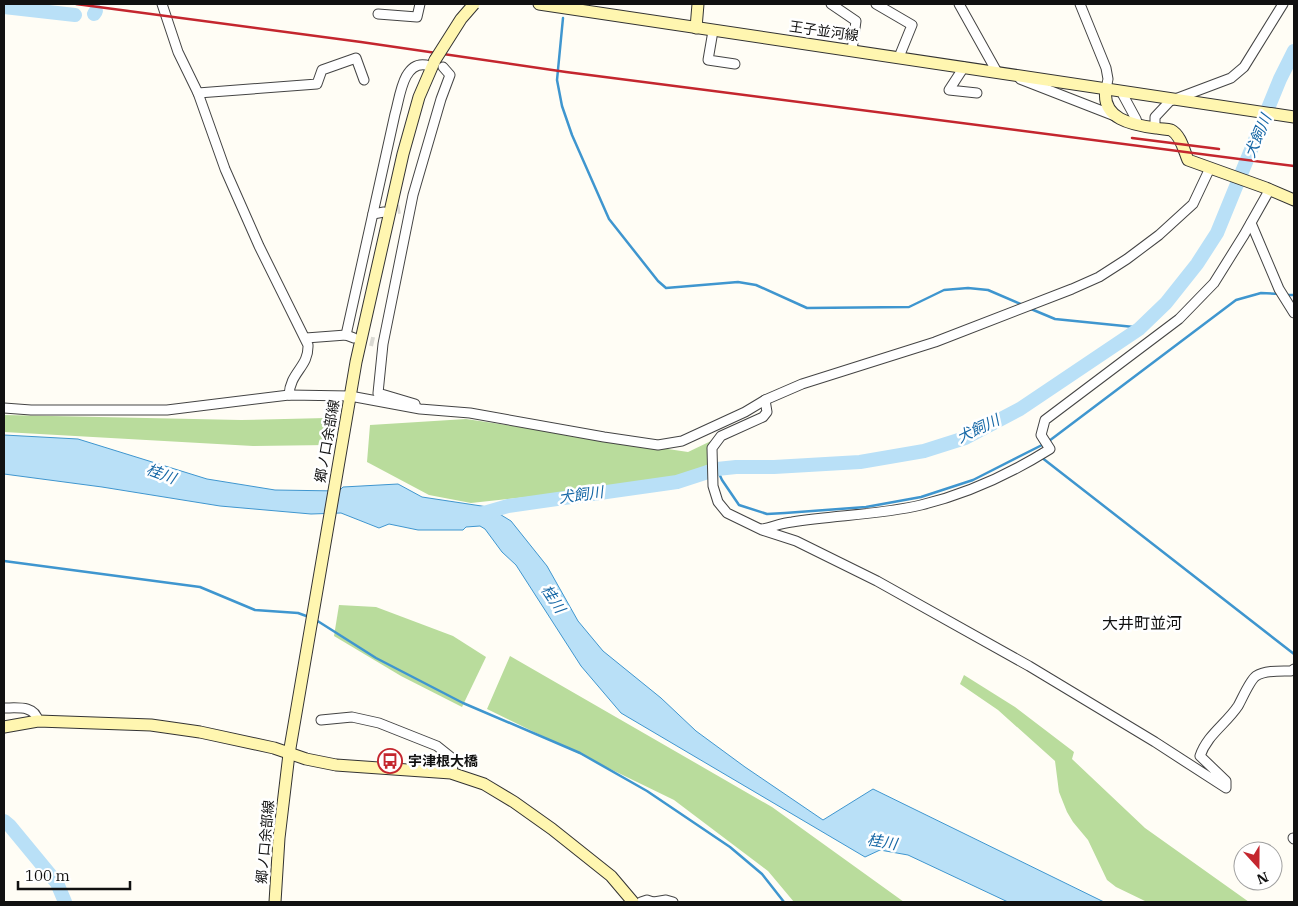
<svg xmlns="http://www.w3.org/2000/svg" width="1298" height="906" font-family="'IBM Plex Serif','Noto Sans JP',serif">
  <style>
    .forest { fill: #b9dc9c }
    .water { fill: #b9e0f7; stroke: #3f96cf }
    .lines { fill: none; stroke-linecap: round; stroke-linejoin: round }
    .stream { stroke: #3f96cf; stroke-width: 2.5 }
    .river { stroke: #b9e0f7; stroke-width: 14 }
    .street-tunnel { stroke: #dbdad3; stroke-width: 9; stroke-dasharray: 9 4.5; stroke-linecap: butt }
    .street-casing { stroke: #444; stroke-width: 11 }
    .secondary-casing { stroke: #333; stroke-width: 13 }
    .street { stroke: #fff; stroke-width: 9 }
    .secondary { stroke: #fff6b0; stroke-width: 11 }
    .rail { stroke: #c4262e; stroke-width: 2.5 }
    .secondary-bridge-casing { stroke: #333; stroke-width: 13; stroke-linecap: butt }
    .secondary-bridge { stroke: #fff6b0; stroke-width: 11 }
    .labels { text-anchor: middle; stroke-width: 5; stroke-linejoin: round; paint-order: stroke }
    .street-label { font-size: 14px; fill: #111; stroke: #fff }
    .poi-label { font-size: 14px; font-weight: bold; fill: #111; stroke: #fff; text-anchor: start }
    .water-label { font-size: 15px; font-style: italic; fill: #1768a6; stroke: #fff }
    .quarter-label { font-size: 16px; fill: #111; stroke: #fff }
  </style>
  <rect width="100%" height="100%" fill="#fffdf5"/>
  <g class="forest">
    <path d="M4,415L241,420L326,418L328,445L253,446L4,432Z"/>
    <path d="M466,419L688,452L711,441L707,465L687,475L591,490L471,503L429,495L367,462L370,425Z"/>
    <path d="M339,605L376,607L453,636L486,657L462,707L401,676L334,636Z"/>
    <path d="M510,656L772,807L904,902H794L768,871L674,800L487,709Z"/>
    <path d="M964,675L1015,707L1074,752L1072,759L1145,828L1249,902H1147L1116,887L1107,880L1088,840L1073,822L1067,812L1059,792L1055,761L998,710L960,684Z"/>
  </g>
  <path class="water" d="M4,435L78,439L207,479L275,490L339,491L343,487L398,484L422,497L488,507L511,521L547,566L578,621L603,651L661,698L696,731L745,767L823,820L873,789L1104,902H1008L908,855L880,850L865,857L621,713L581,666L516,565L502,552L485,529L480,526L466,527L463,530H418L389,524L379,528L341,513L311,514L220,506L102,487L4,474Z"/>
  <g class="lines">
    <g class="stream">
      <path d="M563,18L557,80L562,106L572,135L609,219L658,281L666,288L738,282L756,285L807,308L909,307L944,290L968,288L988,290L1023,305"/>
      <path d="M1286,295H1294"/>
      <path d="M1031,309L1055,319L1134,327L1139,329"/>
      <path d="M1049,441L1236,300L1261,293L1280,294"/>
      <path d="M1041,457L1294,654"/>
      <path d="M717,469L722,480L739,505L767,514L785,513L866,507L921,497L973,480L1044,444"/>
      <path d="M4,561L200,587L255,610L298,613L309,617"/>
      <path d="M316,620L376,658L463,703L580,753L647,791L730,847L762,874L784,902"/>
    </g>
    <g class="river">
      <path d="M4,7L75,15"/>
      <path d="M94,14L96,11"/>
      <path d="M477,515L508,506L677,482L717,469L736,467H774L860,462L924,451L965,438L1020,409L1139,329L1166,303L1197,264L1217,233L1280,79L1294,51"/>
      <path d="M4,821L10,826L57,883L65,902"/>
    </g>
    <g class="street-tunnel">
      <path d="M384,212L400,209"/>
      <path d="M357,338L374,342"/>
    </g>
    <defs>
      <g id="street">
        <path d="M162,4L178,52L198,93L225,169L259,246L308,345C309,367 290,372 289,395"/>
        <path d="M831,4L856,21L852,50"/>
        <path d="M876,4L912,25L899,57"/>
        <path d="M959,4L997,72"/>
        <path d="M1080,4L1106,68L1108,79L1106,89"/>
        <path d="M378,14L417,17L420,4"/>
        <path d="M713,31L708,60L735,64"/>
        <path d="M964,67L949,90L977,93"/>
        <path d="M1020,79L1115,116"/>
        <path d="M198,93L317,84L322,70L356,58L364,80"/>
        <path d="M1123,95L1136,119L1138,125"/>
        <path d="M1155,128V117L1170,101L1231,78L1244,67L1283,4"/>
        <path d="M373,214L384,212"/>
        <path d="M1251,223L1279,289L1294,313"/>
        <path d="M346,335L395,114C400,97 403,61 426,65"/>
        <path d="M306,338L346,335L354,338"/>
        <path d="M765,400L767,412L763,417L721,436L712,448L713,486L718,502L727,513L762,530L796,541L877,581L1029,666L1155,742L1226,788V781L1200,756C1207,735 1226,724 1238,706C1242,699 1250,680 1256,676C1265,670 1281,671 1291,671L1294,669"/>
        <path d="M415,404L378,393L383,344L413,195L441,99L450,75L443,67"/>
        <path d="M4,408L31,410H167L289,395L350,396L420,409L470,413L604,437L658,445L682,441L745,412L765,400L802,384L935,342L1072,289L1099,277L1127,259L1159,235L1193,204L1210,168"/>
        <path d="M762,529C772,527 782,523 792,522C834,515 879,515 921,505C967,494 1010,474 1050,449L1041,435L1045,420L1179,319L1214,283L1244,235L1270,189"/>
        <path d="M4,708C17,708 35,705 38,721"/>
        <path d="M321,720L352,717L379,723L437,746L452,758L453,766L451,773"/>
        <path d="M1293,838L1294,839"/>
        <path d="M641,902L647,900L653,902"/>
        <path d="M654,902L666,900L673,902"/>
      </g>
      <g id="secondary">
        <path d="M539,4L1294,117"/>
        <path d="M696,28L698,4"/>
        <path d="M1106,89C1101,119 1132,125 1156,128C1160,129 1167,129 1171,130C1181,135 1184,151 1188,160L1266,188L1294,200"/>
        <path d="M4,727L38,721L151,725L200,732L274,748L306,759L336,765L451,773L484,784L514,802L552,829L611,876L633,902"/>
        <path d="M275,902L279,838L289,754L356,362L403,154L419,97L435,60"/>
      </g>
    </defs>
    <use href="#street" class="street-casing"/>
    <use href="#secondary" class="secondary-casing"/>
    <use href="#street" class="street"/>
    <use href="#secondary" class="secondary"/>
    <g class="rail">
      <path d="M76,4L361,42L566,72L1294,166"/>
      <path d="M1132,138L1219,149"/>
    </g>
    <defs>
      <path id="secondary-bridge" d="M435,60L461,19L474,4"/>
    </defs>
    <use href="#secondary-bridge" class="secondary-bridge-casing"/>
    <use href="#secondary-bridge" class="secondary-bridge"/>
  </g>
  <defs>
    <symbol id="bus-ring" viewBox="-11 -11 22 22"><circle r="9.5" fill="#fff" stroke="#c4262e" stroke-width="1.5"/><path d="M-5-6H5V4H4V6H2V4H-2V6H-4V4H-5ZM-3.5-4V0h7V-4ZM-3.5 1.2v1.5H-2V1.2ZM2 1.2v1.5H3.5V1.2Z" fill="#c4262e"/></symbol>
  </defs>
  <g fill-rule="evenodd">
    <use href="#bus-ring" x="376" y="747" width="28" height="28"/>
  </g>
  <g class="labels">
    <g class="street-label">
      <text transform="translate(824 31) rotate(8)" y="5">王子並河線</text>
      <text transform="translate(327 441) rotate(-80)" y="5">郷ノ口余部線</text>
      <text transform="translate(265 842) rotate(-85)" y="5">郷ノ口余部線</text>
    </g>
    <g class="poi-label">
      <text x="408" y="766">宇津根大橋</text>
    </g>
    <g class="water-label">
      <text transform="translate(1258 136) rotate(-67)" y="5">犬飼川</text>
      <text transform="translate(978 429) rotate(-26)" y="5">犬飼川</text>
      <text transform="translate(161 474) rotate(20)" y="5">桂川</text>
      <text transform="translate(581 495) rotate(-8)" y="5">犬飼川</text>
      <text transform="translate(553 599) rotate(56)" y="5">桂川</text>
      <text transform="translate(882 842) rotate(9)" y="5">桂川</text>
    </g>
    <g class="quarter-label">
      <text x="1142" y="629">大井町並河</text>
    </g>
  </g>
  <rect width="1298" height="906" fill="none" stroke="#111111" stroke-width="10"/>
  <g transform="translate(1258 866) rotate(159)"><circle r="24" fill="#ffffff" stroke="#a0a0a0"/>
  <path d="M0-4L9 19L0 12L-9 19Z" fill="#c4262e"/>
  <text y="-8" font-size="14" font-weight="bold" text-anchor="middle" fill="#111111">N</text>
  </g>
  <path d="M18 881v8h112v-8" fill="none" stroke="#111111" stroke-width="2.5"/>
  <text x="25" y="881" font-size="15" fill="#111111" stroke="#ffffff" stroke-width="4" paint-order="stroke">100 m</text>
</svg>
